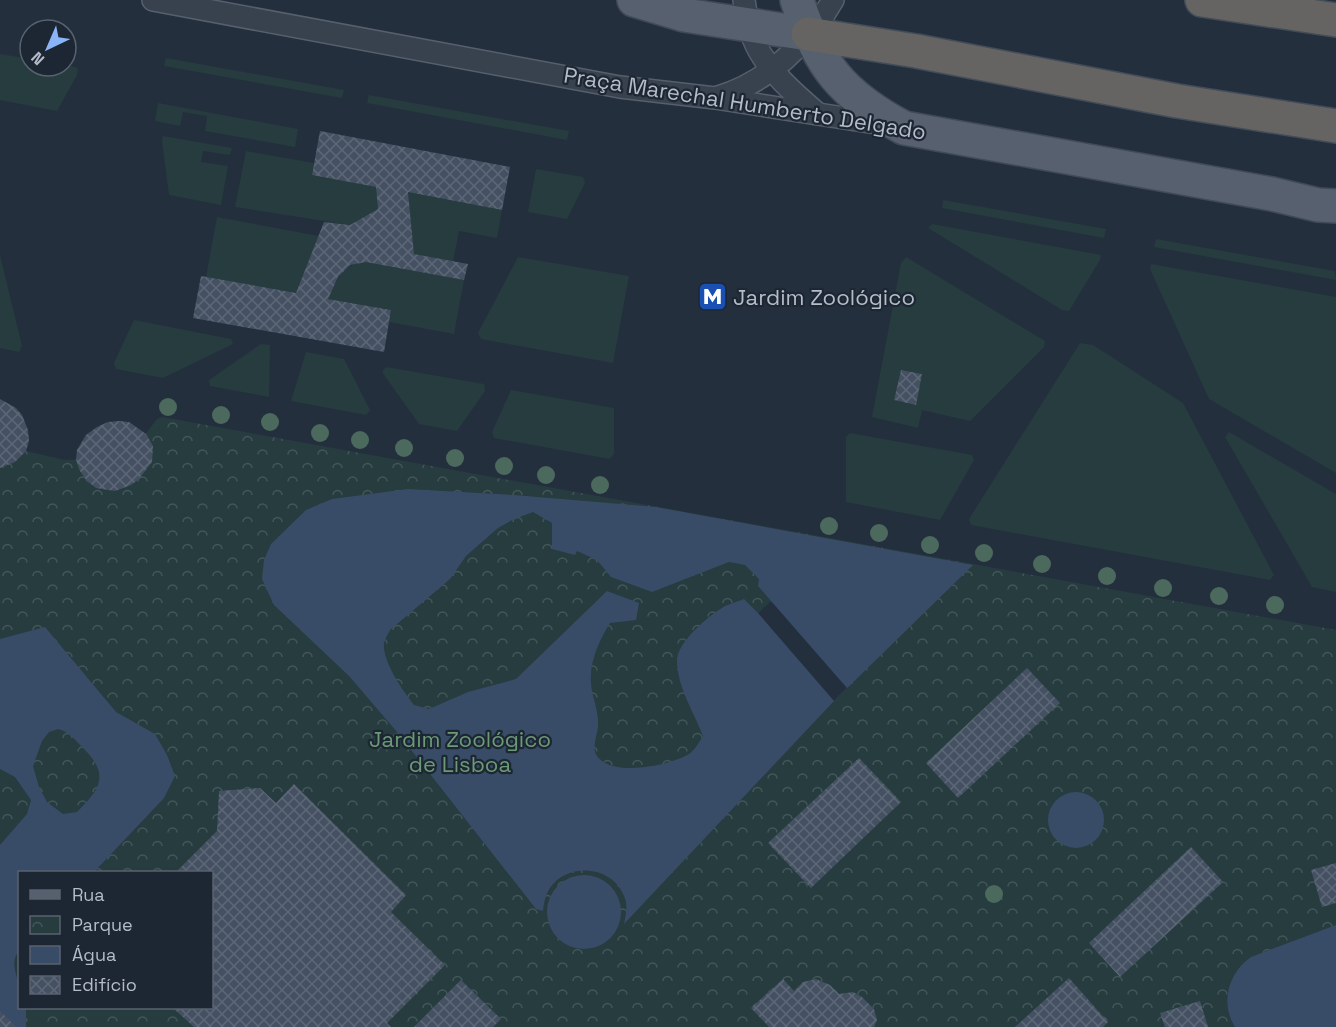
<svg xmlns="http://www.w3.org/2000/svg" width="1336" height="1027" font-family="'Space Grotesk',sans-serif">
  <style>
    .grass { fill: #263c3f; fill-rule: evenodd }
    .park { fill: url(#park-crowns); fill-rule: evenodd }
    .water { fill: #394c67; fill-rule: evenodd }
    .pier { fill: #242f3e }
    .building { fill: url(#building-cross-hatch) }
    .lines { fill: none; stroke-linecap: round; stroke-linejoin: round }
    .service-casing { stroke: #565f6c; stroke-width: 24 }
    .primary-casing { stroke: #414a57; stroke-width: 36 }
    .trunk-casing { stroke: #434c59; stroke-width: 36 }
    .service { stroke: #38414e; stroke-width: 21 }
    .primary { stroke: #56606e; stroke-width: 33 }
    .trunk { stroke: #656462; stroke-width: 33 }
    .tree { fill: #4b6a5d }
    .labels { text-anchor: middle; stroke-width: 4.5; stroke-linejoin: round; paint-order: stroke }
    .street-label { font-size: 22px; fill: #b4bcc9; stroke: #1d2633 }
    .poi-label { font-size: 22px; fill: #b4bcc9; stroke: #1d2633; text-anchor: start }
    .park-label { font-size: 22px; fill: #6b9a76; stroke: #1d2633 }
  </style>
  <defs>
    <pattern id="park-crowns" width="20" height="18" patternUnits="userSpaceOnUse" patternTransform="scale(1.5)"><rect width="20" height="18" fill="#263c3f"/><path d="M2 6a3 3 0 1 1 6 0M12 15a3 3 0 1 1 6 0" fill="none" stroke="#435659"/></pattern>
    <pattern id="building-cross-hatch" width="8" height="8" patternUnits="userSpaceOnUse" patternTransform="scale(1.5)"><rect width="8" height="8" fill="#455162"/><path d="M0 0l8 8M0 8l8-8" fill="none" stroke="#5d6877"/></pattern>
  </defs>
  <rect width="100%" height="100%" fill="#242f3e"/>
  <g class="grass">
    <path d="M0,54L30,59V66L66,65L78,68L77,75L57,111L0,100Z"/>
    <path d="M166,58L344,90L342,98L164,66Z"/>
    <path d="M369,95L569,131L567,140L367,103Z"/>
    <path d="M158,103L298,129L295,147L205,131L207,116L183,112L180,126L155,121Z"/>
    <path d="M163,136L232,148L230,155L203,151L201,162L228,166L221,205L169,195L162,141Z"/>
    <path d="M246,151L314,163L312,175L376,187L378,209L350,225L235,207Z"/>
    <path d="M536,169L583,177L585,183L567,219L528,212Z"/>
    <path d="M408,192L502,210L497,238L459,231L453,262L414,254Z"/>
    <path d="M943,200L1106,229L1104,238L942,208Z"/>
    <path d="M217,217L319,236L296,293L206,277Z"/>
    <path d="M932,224L1101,255L1100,260L1069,311L1062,310L928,228Z"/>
    <path d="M1156,239L1335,271L1336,280L1154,247Z"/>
    <path d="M0,255L22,346L19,352L0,348Z"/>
    <path d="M518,257L629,276L613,363L481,339L478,333Z"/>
    <path d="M906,257L1045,341L1044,347L970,421L922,410L918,428L872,417L901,263ZM901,370L922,374L915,405L894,400Z"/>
    <path d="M359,262H375L464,280L454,334L389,322L391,310L328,299C335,283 341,268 359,262Z"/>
    <path d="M1151,264L1336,297V473L1209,399L1150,269Z"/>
    <path d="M134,320L231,339L233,344L163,378L116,369L114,363Z"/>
    <path d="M1080,343L1093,345L1183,403L1274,575L1270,580L971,525L969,519Z"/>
    <path d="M261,344L270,345L269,397L210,386L209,380Z"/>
    <path d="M306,352L344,359L370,410L366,415L291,401Z"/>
    <path d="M386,367L484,384L485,391L457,431L419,424L382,372Z"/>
    <path d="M511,390L614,408V454L610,459L494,438L492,432Z"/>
    <path d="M1229,432L1336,494V592L1312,587L1225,437Z"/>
    <path d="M850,433L972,455L974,460L940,520L846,502V437Z"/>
  </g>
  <path class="park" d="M0,412L25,451L65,460L88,459L138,444L157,419L162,417L1336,630V1027H0ZM20,872H212V1008H20Z"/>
  <g class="water">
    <path d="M408,489L514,495L656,507L973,565L834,701L624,924C626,914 628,905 624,896C612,865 567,862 550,888C545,895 544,903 543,911L536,909L397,732L349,676L274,605L262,579L264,560L271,544L306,510L332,499ZM533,512L552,523V549L575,555L577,551L597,560L611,577L652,592L729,562L745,565L759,579L758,586L771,601L758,613L744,599C737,602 728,604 722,608C708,616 677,643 677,660C677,687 694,712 703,736C699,742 695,750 689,754C671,765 612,778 597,756C591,748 598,734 598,725C599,711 592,697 591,684C589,662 599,641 610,623L636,620L639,603L607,591L516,679L468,692L429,709L414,705C403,691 382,661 384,643C385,639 388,634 390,630L450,579L466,556L498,528L512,520Z"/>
    <path d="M45,627L116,712L155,734L167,755L175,776L164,798L94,872H20L19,951C9,963 18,975 19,988C20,994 19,1001 20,1008H26V1027H0V845L27,814L31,800L15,777L0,769V639ZM58,729C70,732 75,740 84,749C110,775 100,789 77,812L63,814L47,802L39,787L33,766L42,741L49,732Z"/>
    <circle cx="1076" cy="820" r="28"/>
    <circle cx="584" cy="912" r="37"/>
    <path d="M1336,925V1027H1235C1220,1003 1228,973 1251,957Z"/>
  </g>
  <path class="pier" d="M771,601L847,688L834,701L758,613Z"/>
  <g class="building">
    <path d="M320,131L510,167L502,210L408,192L414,254L468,264L464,280L366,262L350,265L338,277L328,299L391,310L384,352L193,318L201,276L296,293L324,222L350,225L378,209L376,187L312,175Z"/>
    <path d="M901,370L922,374L916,405L894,400Z"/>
    <path d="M0,399L16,408L22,415L28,430L29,441L26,451L15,462L0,468Z"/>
    <path d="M119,421L129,422L146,434L153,446L152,462L138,480L131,485L115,491L96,488L87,481L80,471L76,460L77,450L86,435L97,427L108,422Z"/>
    <path d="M1027,668L1060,703L958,798L926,763Z"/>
    <path d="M859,758L901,802L811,888L768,843Z"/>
    <path d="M294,784L406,895L391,912L445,965L387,1023L391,1027H194L173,1008H212V872H176L217,831L219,791L260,788L276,803Z"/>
    <path d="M1191,847L1223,882L1120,977L1089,943Z"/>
    <path d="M1336,863V903L1322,907L1311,870Z"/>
    <path d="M1069,978L1108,1022L1103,1027H1015Z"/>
    <path d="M783,979L794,991L803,982L816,979L830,985L839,994L853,992L862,997L874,1009L877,1020L874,1027H769L751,1008Z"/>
    <path d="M461,980L501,1019L493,1027H414Z"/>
    <path d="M1200,1001L1208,1027H1165L1160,1013Z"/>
    <path d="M0,1011L16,1027H0Z"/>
  </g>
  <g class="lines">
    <defs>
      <g id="service">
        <path d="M153,0L620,87L715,98L889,125"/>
        <path d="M744,0C746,15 749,31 756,45C769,72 795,94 818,114"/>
        <path d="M718,97C766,83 809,43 833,0"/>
      </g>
      <g id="primary">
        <path d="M634,0L684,15L808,34"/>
        <path d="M797,0C819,66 842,95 904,128L1272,194L1318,205L1336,206"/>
      </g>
      <g id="trunk">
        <path d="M1202,0L1336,20"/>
        <path d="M808,34L916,51L1177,101L1336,126"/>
      </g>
    </defs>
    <use href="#service" class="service-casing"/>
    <use href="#primary" class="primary-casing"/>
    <use href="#trunk" class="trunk-casing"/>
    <use href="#service" class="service"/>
    <use href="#primary" class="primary"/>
    <use href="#trunk" class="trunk"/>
  </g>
  <g class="tree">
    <circle cx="168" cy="407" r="9"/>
    <circle cx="221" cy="415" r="9"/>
    <circle cx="270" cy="422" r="9"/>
    <circle cx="320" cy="433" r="9"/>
    <circle cx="360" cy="440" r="9"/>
    <circle cx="404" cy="448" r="9"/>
    <circle cx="455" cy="458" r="9"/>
    <circle cx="504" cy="466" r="9"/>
    <circle cx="546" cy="475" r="9"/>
    <circle cx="600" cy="485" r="9"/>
    <circle cx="829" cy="526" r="9"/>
    <circle cx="879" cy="533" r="9"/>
    <circle cx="930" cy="545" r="9"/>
    <circle cx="984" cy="553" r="9"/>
    <circle cx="1042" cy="564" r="9"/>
    <circle cx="1107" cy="576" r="9"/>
    <circle cx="1163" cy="588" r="9"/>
    <circle cx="1219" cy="596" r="9"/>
    <circle cx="1275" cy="605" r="9"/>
    <circle cx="994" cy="894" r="9"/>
  </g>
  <defs>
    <symbol id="metro-square" viewBox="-11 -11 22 22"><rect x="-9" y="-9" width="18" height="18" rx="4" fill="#1a4fb4" stroke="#1d2633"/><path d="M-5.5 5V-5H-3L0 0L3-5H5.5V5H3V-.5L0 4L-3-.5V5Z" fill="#fff"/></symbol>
  </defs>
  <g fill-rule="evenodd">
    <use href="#metro-square" x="696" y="280" width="33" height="33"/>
  </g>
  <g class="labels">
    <g class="street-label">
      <text transform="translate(745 103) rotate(9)" y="8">Praça Marechal Humberto Delgado</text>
    </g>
    <g class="poi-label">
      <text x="733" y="305">Jardim Zoológico</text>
    </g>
    <g class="park-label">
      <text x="460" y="747">Jardim Zoológico<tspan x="460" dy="25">de Lisboa</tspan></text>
    </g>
  </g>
  <rect x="18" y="871" width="195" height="138" fill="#1d2633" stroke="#59626f" stroke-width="1.5"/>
  <rect x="30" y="890" width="30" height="9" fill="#56606e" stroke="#59626f" stroke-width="1.5"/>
  <text x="72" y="901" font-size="18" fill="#b4bcc9">Rua</text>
  <rect x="30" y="916" width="30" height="18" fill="url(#park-crowns)" stroke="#59626f" stroke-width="1.5"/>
  <text x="72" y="931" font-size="18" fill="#b4bcc9">Parque</text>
  <rect x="30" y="946" width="30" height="18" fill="#394c67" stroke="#59626f" stroke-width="1.5"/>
  <text x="72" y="961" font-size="18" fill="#b4bcc9">Água</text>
  <rect x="30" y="976" width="30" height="18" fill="url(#building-cross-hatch)" stroke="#59626f" stroke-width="1.5"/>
  <text x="72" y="991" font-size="18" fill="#b4bcc9">Edifício</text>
  <g transform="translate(48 48) rotate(224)"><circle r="28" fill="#1d2633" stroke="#59626f" stroke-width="1.5"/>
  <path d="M0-4.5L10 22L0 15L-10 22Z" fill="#8ab4f8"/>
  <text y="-9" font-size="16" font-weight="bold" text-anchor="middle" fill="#b4bcc9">N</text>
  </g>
</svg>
